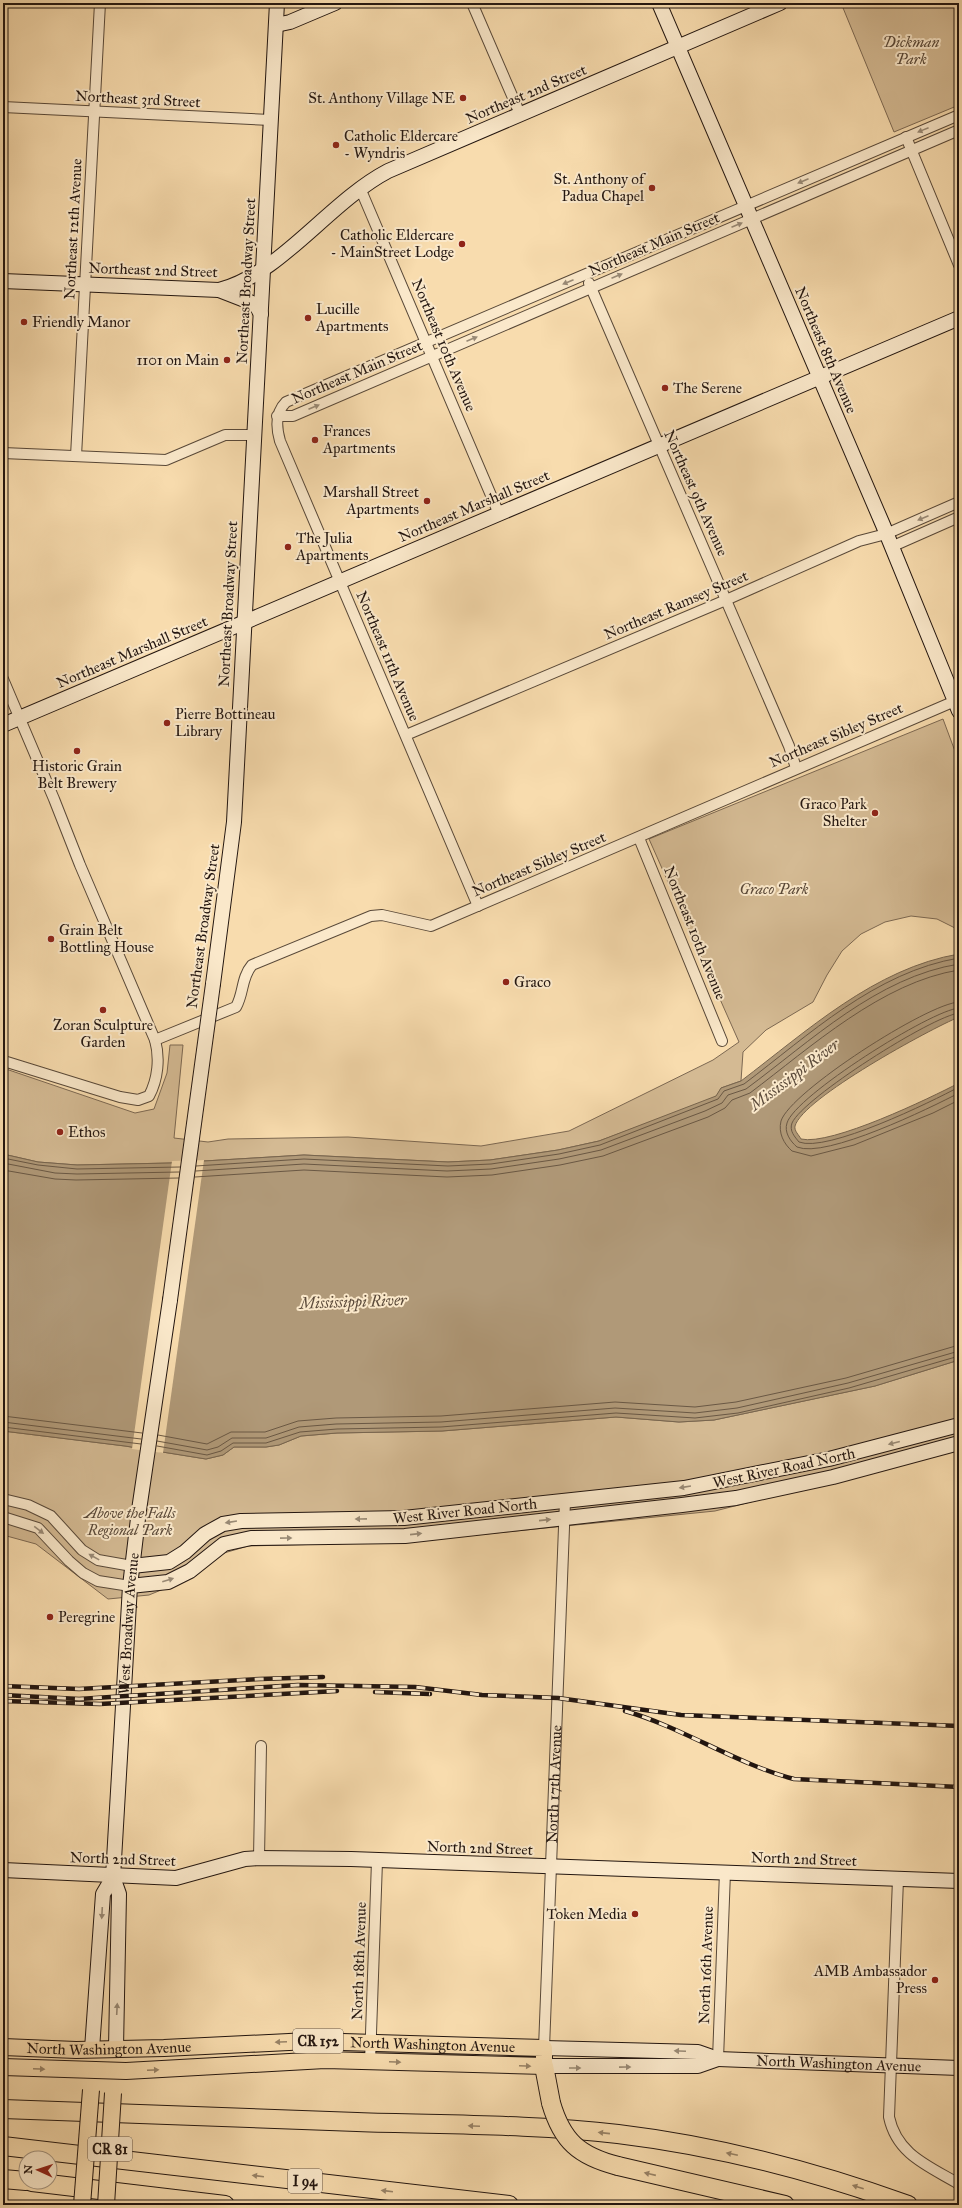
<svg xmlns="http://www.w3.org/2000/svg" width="962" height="2208" font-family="'IM FELL Great Primer',serif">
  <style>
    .green { fill: #d4ba93; stroke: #7c6852 }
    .water { fill: #b09978; stroke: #78654e }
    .pier { fill: #f8dcae }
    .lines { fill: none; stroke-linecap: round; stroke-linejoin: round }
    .shore { stroke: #6a5844; stroke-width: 1 }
    .street-casing { stroke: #584838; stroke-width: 12 }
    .secondary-casing { stroke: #231610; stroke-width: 16 }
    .primary-casing { stroke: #231610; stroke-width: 18 }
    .highway-casing { stroke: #231610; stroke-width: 20 }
    .street { stroke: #fae8ca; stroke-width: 10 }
    .secondary { stroke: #fae8ca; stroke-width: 14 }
    .primary { stroke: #f8dcae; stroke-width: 16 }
    .highway { stroke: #f8dcae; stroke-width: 18 }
    .rail-casing { stroke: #231610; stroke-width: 4.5 }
    .rail { stroke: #fae8ca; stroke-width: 3; stroke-dasharray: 9; stroke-linecap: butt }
    .secondary-bridge-casing { stroke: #231610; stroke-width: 16; stroke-linecap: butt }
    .primary-bridge-casing { stroke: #231610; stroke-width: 18; stroke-linecap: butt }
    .highway-bridge-casing { stroke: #231610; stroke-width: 20; stroke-linecap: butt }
    .secondary-bridge { stroke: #fae8ca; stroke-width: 14 }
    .primary-bridge { stroke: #f8dcae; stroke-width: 16 }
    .highway-bridge { stroke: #f8dcae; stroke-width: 18 }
    .oneway { fill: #998a76 }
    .oneway2 { fill: #988367 }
    .poi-dot { fill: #8f2418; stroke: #fae8ca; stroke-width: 1.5 }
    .labels { text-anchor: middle; stroke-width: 4; stroke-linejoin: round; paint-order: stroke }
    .shield { fill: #fae8ca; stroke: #645548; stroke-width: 1 }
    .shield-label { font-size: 14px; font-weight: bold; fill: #231610 }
    .park-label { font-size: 15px; font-style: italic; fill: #584737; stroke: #fae8ca }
    .street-label { font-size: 15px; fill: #231610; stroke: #fae8ca }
    .poi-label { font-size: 15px; fill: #231610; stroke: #fae8ca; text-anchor: start }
    .water-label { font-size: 16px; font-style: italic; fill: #5b4a3a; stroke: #fae8ca }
  </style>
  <rect width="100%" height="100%" fill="#f8dcae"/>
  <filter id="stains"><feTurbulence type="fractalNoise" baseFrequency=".005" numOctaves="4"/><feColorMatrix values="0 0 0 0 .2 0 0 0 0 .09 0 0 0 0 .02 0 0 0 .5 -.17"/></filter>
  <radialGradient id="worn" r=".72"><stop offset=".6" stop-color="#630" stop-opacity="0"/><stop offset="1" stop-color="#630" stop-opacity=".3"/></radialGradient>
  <g class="green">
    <path d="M841,3H959V105L894,132Z"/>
    <path d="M943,719L959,762V928H955L937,919L911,916L885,922L861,934L842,951L827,975L813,1002L766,1030L743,1052L741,1081L721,1088L717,1096L702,1103L599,1141L558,1150L490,1160L448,1162L304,1155L171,1163L77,1165L38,1162L3,1154V1068L135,1113L154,1109L167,1073L170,1045H183L174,1138L208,1142L228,1139L348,1137L481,1146L569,1131L713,1060L739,1042L649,839Z"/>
    <path d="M959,1360V1449L715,1511L406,1542L248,1546L224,1553L195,1576L149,1595L108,1599L36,1544L3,1535V1431L125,1446L206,1459L223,1455L234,1447H266L279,1445L301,1436L337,1433L442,1431L616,1417L679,1422L714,1420L875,1386Z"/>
  </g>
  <path class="water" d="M959,954V1017C930,1029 803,1098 795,1126C794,1131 799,1135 801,1139C831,1146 930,1098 959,1083V1360L875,1386L714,1420L679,1422L616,1417L442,1431L337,1433L301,1436L279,1445L266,1447H234L223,1455L206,1459L125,1446L3,1431V1154L38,1162L77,1165L171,1163L304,1155L448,1162L490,1160L558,1150L599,1141L716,1096L721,1088L741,1081C807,1031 875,968 959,954Z"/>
  <path class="pier" d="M204,1160L163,1453L132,1449L172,1161Z"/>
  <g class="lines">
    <g class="shore">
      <path d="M959,1002C928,1003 790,1092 781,1121C778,1133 784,1144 792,1151L811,1156L854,1145L933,1113L959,1100"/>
      <path d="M959,1008C931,1010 795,1096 787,1123C784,1132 790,1141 797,1147C826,1159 930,1108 959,1093"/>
      <path d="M959,1013C932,1016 803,1098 792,1123C789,1131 795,1137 799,1142C827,1153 931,1102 959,1087"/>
      <path d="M3,1158L38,1165L77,1169L180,1167"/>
      <path d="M3,1163L55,1173L77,1174L179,1172"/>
      <path d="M196,1166L304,1159L448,1166L491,1164L559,1154L600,1145L718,1099L724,1091L744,1084C809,1035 875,972 959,958"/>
      <path d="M3,1170L55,1179L76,1180L179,1178"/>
      <path d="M196,1171L304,1164L447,1171L491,1169L559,1159L601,1150L705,1111L722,1103L728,1095L746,1089C811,1041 877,977 959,964"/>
      <path d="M195,1177L304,1170L447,1177L492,1175L560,1165L603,1156L708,1117L725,1108L732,1100L750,1093C811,1047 882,982 959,970"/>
      <path d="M3,1416L142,1433"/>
      <path d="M3,1422L141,1439"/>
      <path d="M3,1427L141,1444"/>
      <path d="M158,1435L207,1444L231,1432H265L298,1421L336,1418L441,1416L615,1402L695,1407L736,1402L846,1378L959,1345"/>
      <path d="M157,1441L207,1450L218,1447L232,1438H266L299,1427L336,1424L441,1422L615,1408L695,1413L737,1408L848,1383L959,1351"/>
      <path d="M157,1446L207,1455L221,1451L233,1443H266L300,1432L337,1429L441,1427L616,1413L695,1418L738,1413L849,1388L959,1356"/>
    </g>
    <defs>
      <g id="street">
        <path d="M472,3L520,114"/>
        <path d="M3,107L271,120"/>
        <path d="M906,137L959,265"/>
        <path d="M360,188L499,514"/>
        <path d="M589,283L789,746L796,768"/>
        <path d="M277,416H293L959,130"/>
        <path d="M3,453L166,460L225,435H255"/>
        <path d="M76,456L100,3"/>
        <path d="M891,547L959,517"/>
        <path d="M3,679L54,799L80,865L155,1040C160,1058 158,1079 149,1096L138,1100L120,1097L7,1062"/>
        <path d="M406,735L726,600L859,541L886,534L959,502"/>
        <path d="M639,838L722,1041"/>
        <path d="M478,906L280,441C276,427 275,413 286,402L959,115"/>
        <path d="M155,1040L236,1007C244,993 241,978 252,965L371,916L382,915L431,926L955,701"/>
        <path d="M3,1499L28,1505L51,1516L82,1550L98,1560L132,1566"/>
        <path d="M3,1517L38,1528L69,1561L83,1573L98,1581L130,1586"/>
        <path d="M259,1858L261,1746"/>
        <path d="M898,1879L889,2117C897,2155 929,2166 959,2184"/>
        <path id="s1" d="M544,2048L565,1501"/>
        <path d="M718,2059L725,1872"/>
        <path d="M370,2062L377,1861"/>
      </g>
      <g id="secondary">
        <path d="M659,3L883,525L959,711"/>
        <path d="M276,25L290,22L335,3"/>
        <path d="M3,281L219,290C281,274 329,202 388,171L780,3"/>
        <path d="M219,290L255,304L261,314"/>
        <path d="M3,725L959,318"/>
        <path d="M213,984L234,822L277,3"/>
        <path d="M132,1566L169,1562L185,1552L205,1534L223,1524L241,1521L404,1518L684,1488L829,1459L959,1425"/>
        <path d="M130,1586L168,1582L190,1571L224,1544L251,1538L405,1536L682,1505L736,1498L833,1477L959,1443"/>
        <path d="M3,1870L176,1878L245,1859L259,1858L351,1859L959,1881"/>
        <path id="s2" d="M116,2048L119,1894L113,1877L130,1586L139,1510L170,1300"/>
        <path id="s3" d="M544,2048L698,2052L718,2059L959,2068"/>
        <path d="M92,2049L103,1894L113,1877"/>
        <path d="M544,2066H698L718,2059"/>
      </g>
      <g id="primary">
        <path id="s4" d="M3,2047L76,2050L164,2048L309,2041L544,2048V2066L325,2060L126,2071L3,2067"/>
      </g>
      <g id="highway">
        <path d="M544,2066L551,2103"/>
        <path d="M3,2109C121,2113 239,2117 357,2122C443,2125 533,2124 618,2134C717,2146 814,2171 908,2205"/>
        <path d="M3,2146L509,2205"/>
        <path d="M618,2166L785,2205"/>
        <path d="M3,2179L26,2181"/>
        <path d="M32,2182L225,2205"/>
      </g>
    </defs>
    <use href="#street" class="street-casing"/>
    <use href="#secondary" class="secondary-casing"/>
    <use href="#primary" class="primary-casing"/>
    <use href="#highway" class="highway-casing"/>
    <use href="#street" class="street"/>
    <use href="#secondary" class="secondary"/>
    <use href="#primary" class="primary"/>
    <use href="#highway" class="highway"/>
    <defs>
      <g id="rail">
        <path d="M3,1686L79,1689L260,1679L323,1677"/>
        <path d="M375,1692L430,1694"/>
        <path d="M3,1695L79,1699L298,1685L415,1687L482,1695L558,1698L681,1715L959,1726"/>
        <path d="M3,1701L100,1704L337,1691"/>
        <path d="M625,1711C682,1727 736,1764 794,1779L959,1787"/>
      </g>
    </defs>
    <use href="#rail" class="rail-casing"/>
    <use href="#rail" class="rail"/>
    <defs>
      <path id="secondary-bridge" d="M170,1300L213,984"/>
      <g id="primary-bridge">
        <path d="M82,2205L91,2090"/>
        <path d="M106,2205L113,2093"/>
      </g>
      <path id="highway-bridge" d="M551,2103C562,2141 579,2156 618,2166"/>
    </defs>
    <use href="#secondary-bridge" class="secondary-bridge-casing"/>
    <use href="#primary-bridge" class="primary-bridge-casing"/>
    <use href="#highway-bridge" class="highway-bridge-casing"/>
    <use href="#secondary-bridge" class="secondary-bridge"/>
    <use href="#primary-bridge" class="primary-bridge"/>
    <use href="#highway-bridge" class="highway-bridge"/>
  </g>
  <defs><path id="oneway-solid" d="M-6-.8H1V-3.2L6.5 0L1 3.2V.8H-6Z"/></defs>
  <g class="oneway">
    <use href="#oneway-solid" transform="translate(923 130) rotate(158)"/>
    <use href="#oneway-solid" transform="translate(803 181) rotate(157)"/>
    <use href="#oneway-solid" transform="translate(737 225) rotate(-23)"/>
    <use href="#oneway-solid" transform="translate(617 276) rotate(-23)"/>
    <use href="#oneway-solid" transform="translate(568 282) rotate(157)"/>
    <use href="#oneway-solid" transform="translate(472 339) rotate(-23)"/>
    <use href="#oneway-solid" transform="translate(314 407) rotate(-23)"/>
    <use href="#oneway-solid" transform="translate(923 518) rotate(157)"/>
    <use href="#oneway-solid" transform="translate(894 1443) rotate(166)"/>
    <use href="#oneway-solid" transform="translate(685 1487) rotate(171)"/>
    <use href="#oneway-solid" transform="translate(361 1519) rotate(179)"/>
    <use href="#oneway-solid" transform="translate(545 1520) rotate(-6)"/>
    <use href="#oneway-solid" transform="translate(231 1522) rotate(171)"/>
    <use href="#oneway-solid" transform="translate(39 1530) rotate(37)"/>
    <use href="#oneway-solid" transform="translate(416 1534) rotate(-6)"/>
    <use href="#oneway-solid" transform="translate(286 1538) rotate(-1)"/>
    <use href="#oneway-solid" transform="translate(94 1557) rotate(-151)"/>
    <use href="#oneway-solid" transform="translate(168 1580) rotate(-17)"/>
    <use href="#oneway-solid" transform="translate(102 1913) rotate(93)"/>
    <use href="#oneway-solid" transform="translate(117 2009) rotate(-87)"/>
    <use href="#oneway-solid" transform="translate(680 2051) rotate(-178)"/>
    <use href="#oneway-solid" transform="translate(625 2067) rotate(-1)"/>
    <use href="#oneway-solid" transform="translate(575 2068)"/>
  </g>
  <g class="oneway2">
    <use href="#oneway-solid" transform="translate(281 2042) rotate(177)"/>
    <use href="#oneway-solid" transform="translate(395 2062) rotate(2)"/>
    <use href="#oneway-solid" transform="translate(525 2066) rotate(2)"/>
    <use href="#oneway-solid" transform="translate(39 2069) rotate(2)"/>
    <use href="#oneway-solid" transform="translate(153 2070) rotate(-2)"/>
    <use href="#oneway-solid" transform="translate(474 2126) rotate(-178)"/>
    <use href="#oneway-solid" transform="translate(604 2133) rotate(-174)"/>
    <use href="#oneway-solid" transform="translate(732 2154) rotate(-168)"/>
    <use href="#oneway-solid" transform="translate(650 2174) rotate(-167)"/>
    <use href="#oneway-solid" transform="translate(258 2176) rotate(-173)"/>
    <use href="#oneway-solid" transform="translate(858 2187) rotate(-162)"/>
    <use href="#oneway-solid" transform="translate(387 2191) rotate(-173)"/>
  </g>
  <g class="poi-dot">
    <circle cx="463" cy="98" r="4"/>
    <circle cx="336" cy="145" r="4"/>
    <circle cx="652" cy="188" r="4"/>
    <circle cx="462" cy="244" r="4"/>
    <circle cx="308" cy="318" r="4"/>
    <circle cx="24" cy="322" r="4"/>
    <circle cx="227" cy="360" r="4"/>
    <circle cx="665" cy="388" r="4"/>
    <circle cx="315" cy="440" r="4"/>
    <circle cx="427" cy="501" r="4"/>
    <circle cx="288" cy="547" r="4"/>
    <circle cx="167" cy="723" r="4"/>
    <circle cx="77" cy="751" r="4"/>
    <circle cx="875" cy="813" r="4"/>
    <circle cx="51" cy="939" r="4"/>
    <circle cx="506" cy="982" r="4"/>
    <circle cx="103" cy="1010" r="4"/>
    <circle cx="60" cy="1132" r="4"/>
    <circle cx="50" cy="1617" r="4"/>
    <circle cx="635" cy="1914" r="4"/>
    <circle cx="935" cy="1980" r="4"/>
  </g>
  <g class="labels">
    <g class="shield">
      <rect x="293" y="2029" width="50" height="24" rx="3"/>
      <rect x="88" y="2137" width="44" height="24" rx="3"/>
      <rect x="288" y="2169" width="34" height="24" rx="3"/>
    </g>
    <g class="shield-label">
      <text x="318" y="2046">CR 152</text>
      <text x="110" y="2154">CR 81</text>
      <text x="305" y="2186">I 94</text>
    </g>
    <g class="park-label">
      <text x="911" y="47">Dickman<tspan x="911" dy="17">Park</tspan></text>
      <text x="774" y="894">Graco Park</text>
      <text x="130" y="1518">Above the Falls<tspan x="130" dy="17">Regional Park</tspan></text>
    </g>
    <g class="street-label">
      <text transform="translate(526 94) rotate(-23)" y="5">Northeast 2nd Street</text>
      <text transform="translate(138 99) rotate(3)" y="5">Northeast 3rd Street</text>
      <text transform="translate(73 229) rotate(-87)" y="5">Northeast 12th Avenue</text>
      <text transform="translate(654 244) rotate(-23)" y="5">Northeast Main Street</text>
      <text transform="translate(153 270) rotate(2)" y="5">Northeast 2nd Street</text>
      <text transform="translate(246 281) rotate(-87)" y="5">Northeast Broadway Street</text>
      <text transform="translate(444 345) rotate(67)" y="5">Northeast 10th Avenue</text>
      <text transform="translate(826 350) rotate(67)" y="5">Northeast 8th Avenue</text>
      <text transform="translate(357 372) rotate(-23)" y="5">Northeast Main Street</text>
      <text transform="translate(696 493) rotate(66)" y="5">Northeast 9th Avenue</text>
      <text transform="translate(474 506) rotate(-23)" y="5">Northeast Marshall Street</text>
      <text transform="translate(228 604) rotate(-87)" y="5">Northeast Broadway Street</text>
      <text transform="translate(676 605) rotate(-23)" y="5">Northeast Ramsey Street</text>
      <text transform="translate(132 652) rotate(-23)" y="5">Northeast Marshall Street</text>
      <text transform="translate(388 656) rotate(67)" y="5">Northeast 11th Avenue</text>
      <text transform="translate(836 735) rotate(-23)" y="5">Northeast Sibley Street</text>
      <text transform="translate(539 864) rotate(-23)" y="5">Northeast Sibley Street</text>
      <text transform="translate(203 926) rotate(-82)" y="5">Northeast Broadway Street</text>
      <text transform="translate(695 933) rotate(68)" y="5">Northeast 10th Avenue</text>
      <text transform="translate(784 1468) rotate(-12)" y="5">West River Road North</text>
      <text transform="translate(465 1511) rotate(-6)" y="5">West River Road North</text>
      <text dy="5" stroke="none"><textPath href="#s2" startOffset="426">West Broadway Avenue</textPath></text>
      <text dy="5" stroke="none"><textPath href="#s1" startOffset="264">North 17th Avenue</textPath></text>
      <text transform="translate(480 1848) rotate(2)" y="5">North 2nd Street</text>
      <text transform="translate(123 1859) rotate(2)" y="5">North 2nd Street</text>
      <text transform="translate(804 1859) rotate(2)" y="5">North 2nd Street</text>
      <text transform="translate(359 1961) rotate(-88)" y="5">North 18th Avenue</text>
      <text transform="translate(706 1965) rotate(-88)" y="5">North 16th Avenue</text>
      <text dy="5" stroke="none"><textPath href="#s4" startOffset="430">North Washington Avenue</textPath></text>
      <text dy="5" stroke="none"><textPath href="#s4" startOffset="106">North Washington Avenue</textPath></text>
      <text dy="5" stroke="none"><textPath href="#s3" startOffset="296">North Washington Avenue</textPath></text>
    </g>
    <g class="poi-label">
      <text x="455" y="103" text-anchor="end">St. Anthony Village NE</text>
      <text x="344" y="141">Catholic Eldercare<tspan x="344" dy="17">- Wyndris</tspan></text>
      <text x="644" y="184" text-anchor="end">St. Anthony of<tspan x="644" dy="17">Padua Chapel</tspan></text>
      <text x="454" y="240" text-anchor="end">Catholic Eldercare<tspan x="454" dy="17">- MainStreet Lodge</tspan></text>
      <text x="316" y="314">Lucille<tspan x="316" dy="17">Apartments</tspan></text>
      <text x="32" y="327">Friendly Manor</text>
      <text x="219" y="365" text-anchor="end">1101 on Main</text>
      <text x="673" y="393">The Serene</text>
      <text x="323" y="436">Frances<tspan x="323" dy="17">Apartments</tspan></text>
      <text x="419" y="497" text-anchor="end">Marshall Street<tspan x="419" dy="17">Apartments</tspan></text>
      <text x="296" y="543">The Julia<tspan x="296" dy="17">Apartments</tspan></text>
      <text x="175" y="719">Pierre Bottineau<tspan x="175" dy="17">Library</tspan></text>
      <text x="77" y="771" text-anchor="middle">Historic Grain<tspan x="77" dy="17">Belt Brewery</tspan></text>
      <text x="867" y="809" text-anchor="end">Graco Park<tspan x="867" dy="17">Shelter</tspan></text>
      <text x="59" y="935">Grain Belt<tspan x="59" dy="17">Bottling House</tspan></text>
      <text x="514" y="987">Graco</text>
      <text x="103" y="1030" text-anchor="middle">Zoran Sculpture<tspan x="103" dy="17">Garden</tspan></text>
      <text x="68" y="1137">Ethos</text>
      <text x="58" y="1622">Peregrine</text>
      <text x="627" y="1919" text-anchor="end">Token Media</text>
      <text x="927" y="1976" text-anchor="end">AMB Ambassador<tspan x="927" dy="17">Press</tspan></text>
    </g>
    <g class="water-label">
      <text transform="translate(794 1074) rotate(-37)" y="6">Mississippi River</text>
      <text transform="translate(353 1301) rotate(-2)" y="6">Mississippi River</text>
    </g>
  </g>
  <rect width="962" height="2208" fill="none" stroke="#f8dcae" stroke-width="16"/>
  <rect x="4" y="4" width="954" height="2200" fill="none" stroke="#231610" stroke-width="2"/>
  <rect x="8" y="8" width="946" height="2192" fill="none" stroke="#231610"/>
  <g transform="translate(38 2170) rotate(273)"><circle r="19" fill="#fae8ca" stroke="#a49480"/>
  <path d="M0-3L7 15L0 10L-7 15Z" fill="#8f2418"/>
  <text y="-6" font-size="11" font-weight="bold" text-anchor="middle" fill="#231610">N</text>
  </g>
  <rect width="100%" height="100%" filter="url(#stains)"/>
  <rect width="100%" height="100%" fill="url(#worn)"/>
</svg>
